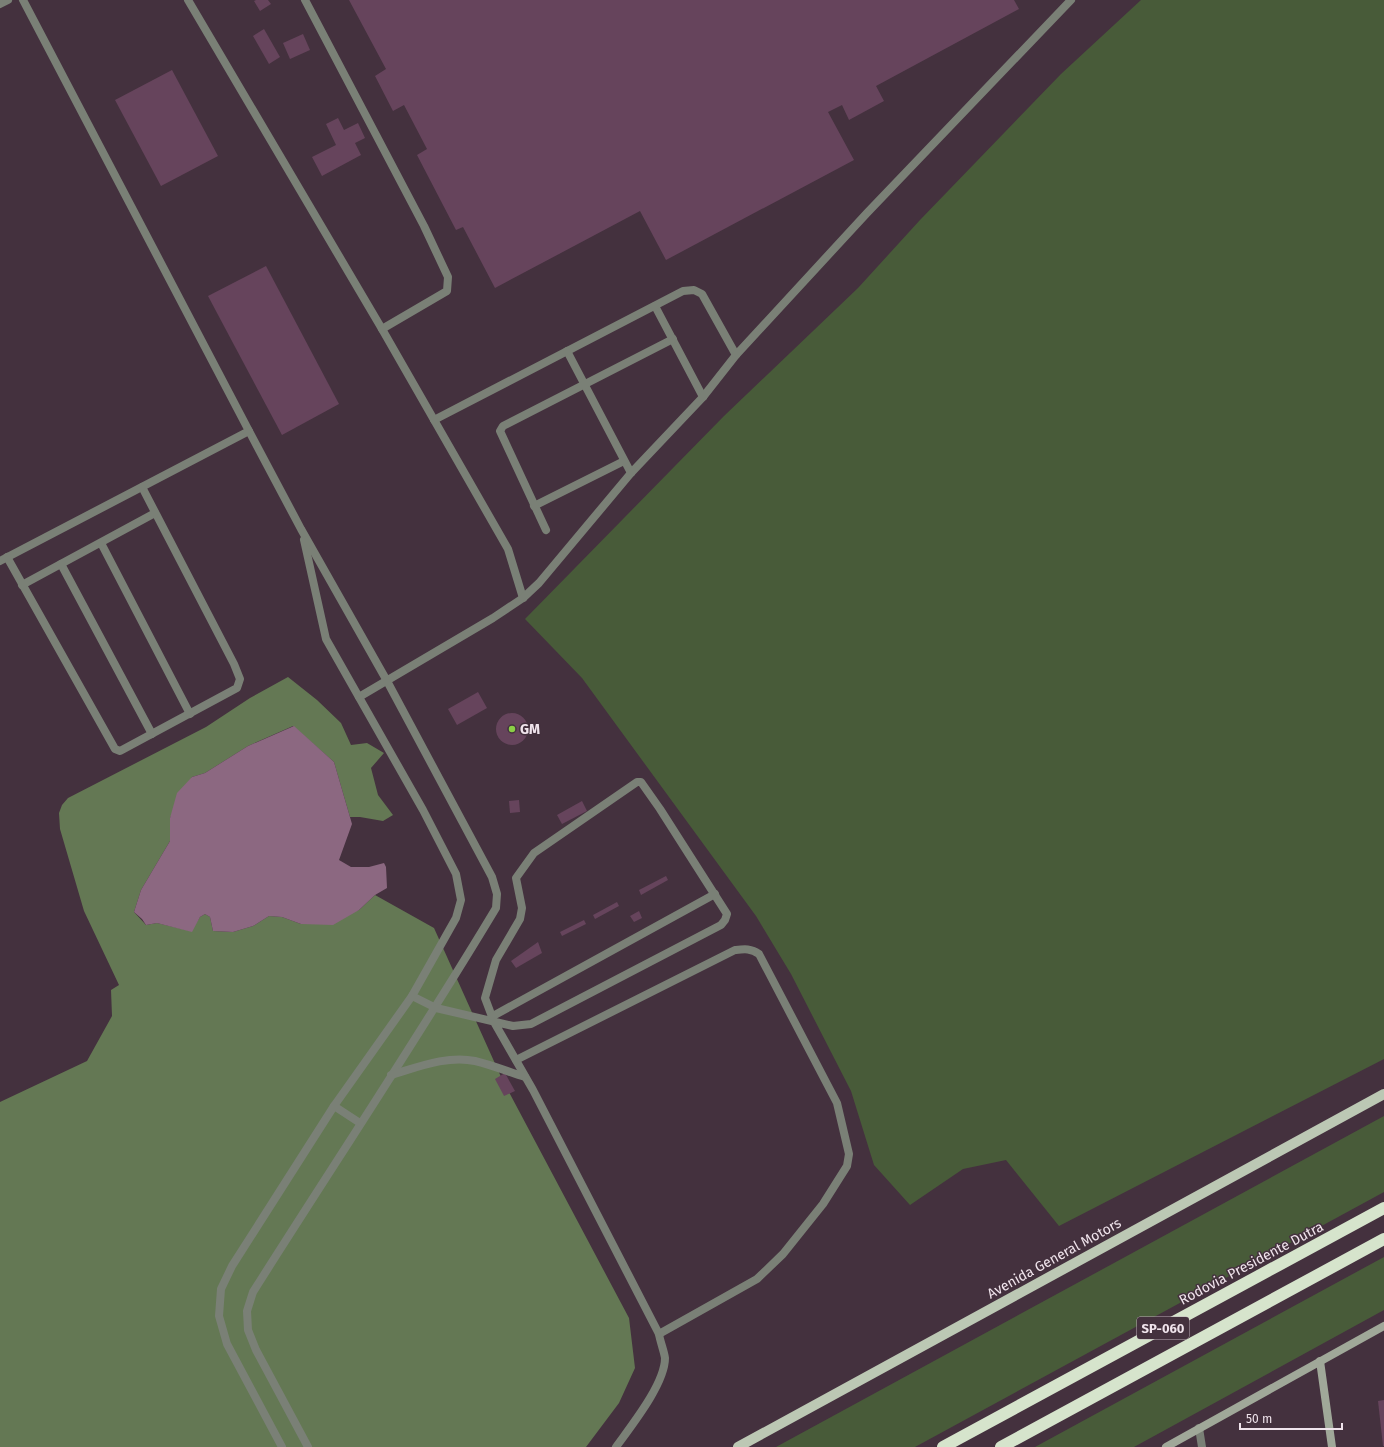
<svg xmlns="http://www.w3.org/2000/svg" width="1384" height="1447" font-family="'Fira Sans',sans-serif">
  <style>
    .green { fill: #485b39 }
    .forest { fill: #647854 }
    .water { fill: #8c6881 }
    .building { fill: #66445c }
    .lines { fill: none; stroke-linecap: round; stroke-linejoin: round }
    .lane { stroke: #7a8076; stroke-width: 8 }
    .street { stroke: #7a8076; stroke-width: 8 }
    .secondary { stroke: #a0a899; stroke-width: 8 }
    .primary { stroke: #bcc8b4; stroke-width: 10 }
    .highway { stroke: #d6e4cc; stroke-width: 12 }
    .poi-dot { fill: #8bce46; stroke: #44313e; stroke-width: 1.5 }
    .labels { text-anchor: middle; stroke-width: 3; stroke-linejoin: round; paint-order: stroke }
    .shield { fill: #44313e; stroke: #bcaeb8; stroke-width: 1 }
    .shield-label { font-size: 13px; font-weight: bold; fill: #f0e4ec }
    .poi-label { font-size: 14px; font-weight: bold; fill: #f0e4ec; stroke: #44313e; text-anchor: start }
    .street-label { font-size: 14px; fill: #f0e4ec; stroke: #44313e }
  </style>
  <rect width="100%" height="100%" fill="#44313e"/>
  <g class="green">
    <path d="M1141,0H1384V1059L1059,1226L1006,1160L963,1169L910,1205L874,1165L851,1091L791,974L756,916L582,678L525,619L724,416L858,288L920,220L1061,74Z"/>
    <path d="M1384,1116V1192L915,1447H776Z"/>
    <path d="M1384,1257V1310L1134,1447H1035Z"/>
  </g>
  <path class="forest" d="M288,677L317,700L341,723L351,745L367,743L384,753L371,768L378,795L393,815L383,821L360,817H350L334,762L293,726L248,746L205,773L192,777L170,818V841L141,890L134,912L146,925L157,923L191,931L200,917L205,914L210,917L213,931L233,932L253,926L269,916L282,917L301,924L359,910L375,895L434,928L502,1079L629,1318L635,1368L619,1403L586,1447H0V1102L87,1061L112,1016L111,990L119,985L84,911L60,829L59,813L62,805L68,798L206,727L250,698Z"/>
  <path class="water" d="M294,726L334,762L352,824L339,860L351,867H369L384,863L386,867L387,888L375,895L359,910L333,925L301,924L282,917L269,916L253,926L233,932L213,931L210,917L205,914L200,917L192,932L157,923L146,925L142,919L134,912L141,890L170,841V818L177,793L192,777L205,773L248,746Z"/>
  <g class="building">
    <path d="M256,0H268L271,4L260,11L254,1Z"/>
    <path d="M349,0H1014L1019,9L876,86L884,101L849,120L842,105L828,112L854,160L666,260L640,211L495,288L463,227L456,230L417,155L427,149L404,105L393,111L375,76L386,69Z"/>
    <path d="M264,29L280,57L269,64L253,36Z"/>
    <path d="M303,34L310,50L290,59L283,43Z"/>
    <path d="M172,70L218,156L161,186L115,100Z"/>
    <path d="M338,118L344,130L358,123L365,138L355,143L361,155L322,176L312,157L336,145L326,124Z"/>
    <path d="M266,266L339,404L282,435L208,296Z"/>
    <path d="M478,692L487,708L457,725L448,709Z"/>
    <circle cx="512" cy="729" r="16"/>
    <path d="M519,800L520,812L510,813L509,801Z"/>
    <path d="M582,801L587,811L562,824L557,815Z"/>
    <path d="M666,876L668,880L641,895L639,890Z"/>
    <path d="M617,902L619,906L595,919L593,915Z"/>
    <path d="M639,911L642,918L634,922L630,916Z"/>
    <path d="M584,920L586,924L562,936L560,932Z"/>
    <path d="M538,942L542,953L516,968L511,961Z"/>
    <path d="M505,1073L515,1091L504,1096L495,1079Z"/>
    <path d="M1384,1400V1446H1383L1378,1401Z"/>
  </g>
  <g class="lines">
    <g class="lane">
      <path d="M23,0L249,431L301,529L387,681L492,877L497,894L496,908C418,1038 334,1164 253,1292L247,1311L248,1330L256,1350L308,1447"/>
      <path d="M188,0L382,329L508,549L523,598"/>
      <path d="M305,0L424,226L448,277L447,291L382,329"/>
      <path d="M0,4L8,0"/>
      <path d="M655,306L703,397"/>
      <path d="M567,351L631,473"/>
      <path d="M434,420L683,291L694,290L702,294L736,355"/>
      <path d="M534,506L624,461"/>
      <path d="M546,530L500,431L503,426L673,339"/>
      <path d="M101,543L190,714"/>
      <path d="M7,557L115,749L120,751L237,688L240,679L234,664L142,487"/>
      <path d="M0,561L249,431"/>
      <path d="M61,564L152,734"/>
      <path d="M22,585L155,513"/>
      <path d="M359,697L493,618L523,598L539,583L631,473L703,397L736,355L867,213L1071,0"/>
      <path d="M412,996L436,1008L513,1026L531,1024L721,925L725,920L727,914L660,809L641,782H637L534,853L516,878L522,908L520,919L496,960L485,998L494,1022L533,1090L659,1334C660,1341 664,1351 665,1358C665,1384 631,1426 616,1447"/>
      <path d="M493,1016L715,894"/>
      <path d="M516,1060L735,950C744,949 751,948 759,954L837,1103L849,1154L847,1166L823,1204L783,1254L757,1279L659,1334"/>
      <path d="M391,1075C418,1067 448,1055 475,1061C492,1065 509,1072 525,1077"/>
      <path d="M334,1106L360,1123"/>
      <path d="M282,1447L227,1344L219,1316L221,1289L232,1266L334,1106L412,996L456,918L461,900L456,874L423,810L326,639L304,540"/>
    </g>
    <path class="street" d="M1199,1428L1202,1447"/>
    <g class="secondary">
      <path d="M1320,1361L1332,1447"/>
      <path d="M1166,1447L1384,1326"/>
    </g>
    <path class="primary" d="M738,1447L1384,1094"/>
    <g class="highway">
      <path d="M943,1447L1384,1208"/>
      <path d="M1001,1447L1384,1239"/>
    </g>
  </g>
  <circle class="poi-dot" cx="512" cy="729" r="4"/>
  <g class="labels">
    <rect class="shield" x="1137" y="1317" width="52" height="22" rx="3"/>
    <g class="shield-label">
      <text x="1163" y="1333">SP-060</text>
    </g>
    <g class="poi-label">
      <text x="520" y="734">GM</text>
    </g>
    <g class="street-label">
      <text transform="translate(1054 1258) rotate(-29)" y="5">Avenida General Motors</text>
      <text transform="translate(1251 1263) rotate(-28)" y="5">Rodovia Presidente Dutra</text>
    </g>
  </g>
  <path d="M1240 1423v6h102v-6" fill="none" stroke="#f0e4ec" stroke-width="2"/>
  <text x="1246" y="1423" font-size="12" fill="#f0e4ec" stroke="#44313e" stroke-width="3" paint-order="stroke">50 m</text>
</svg>
